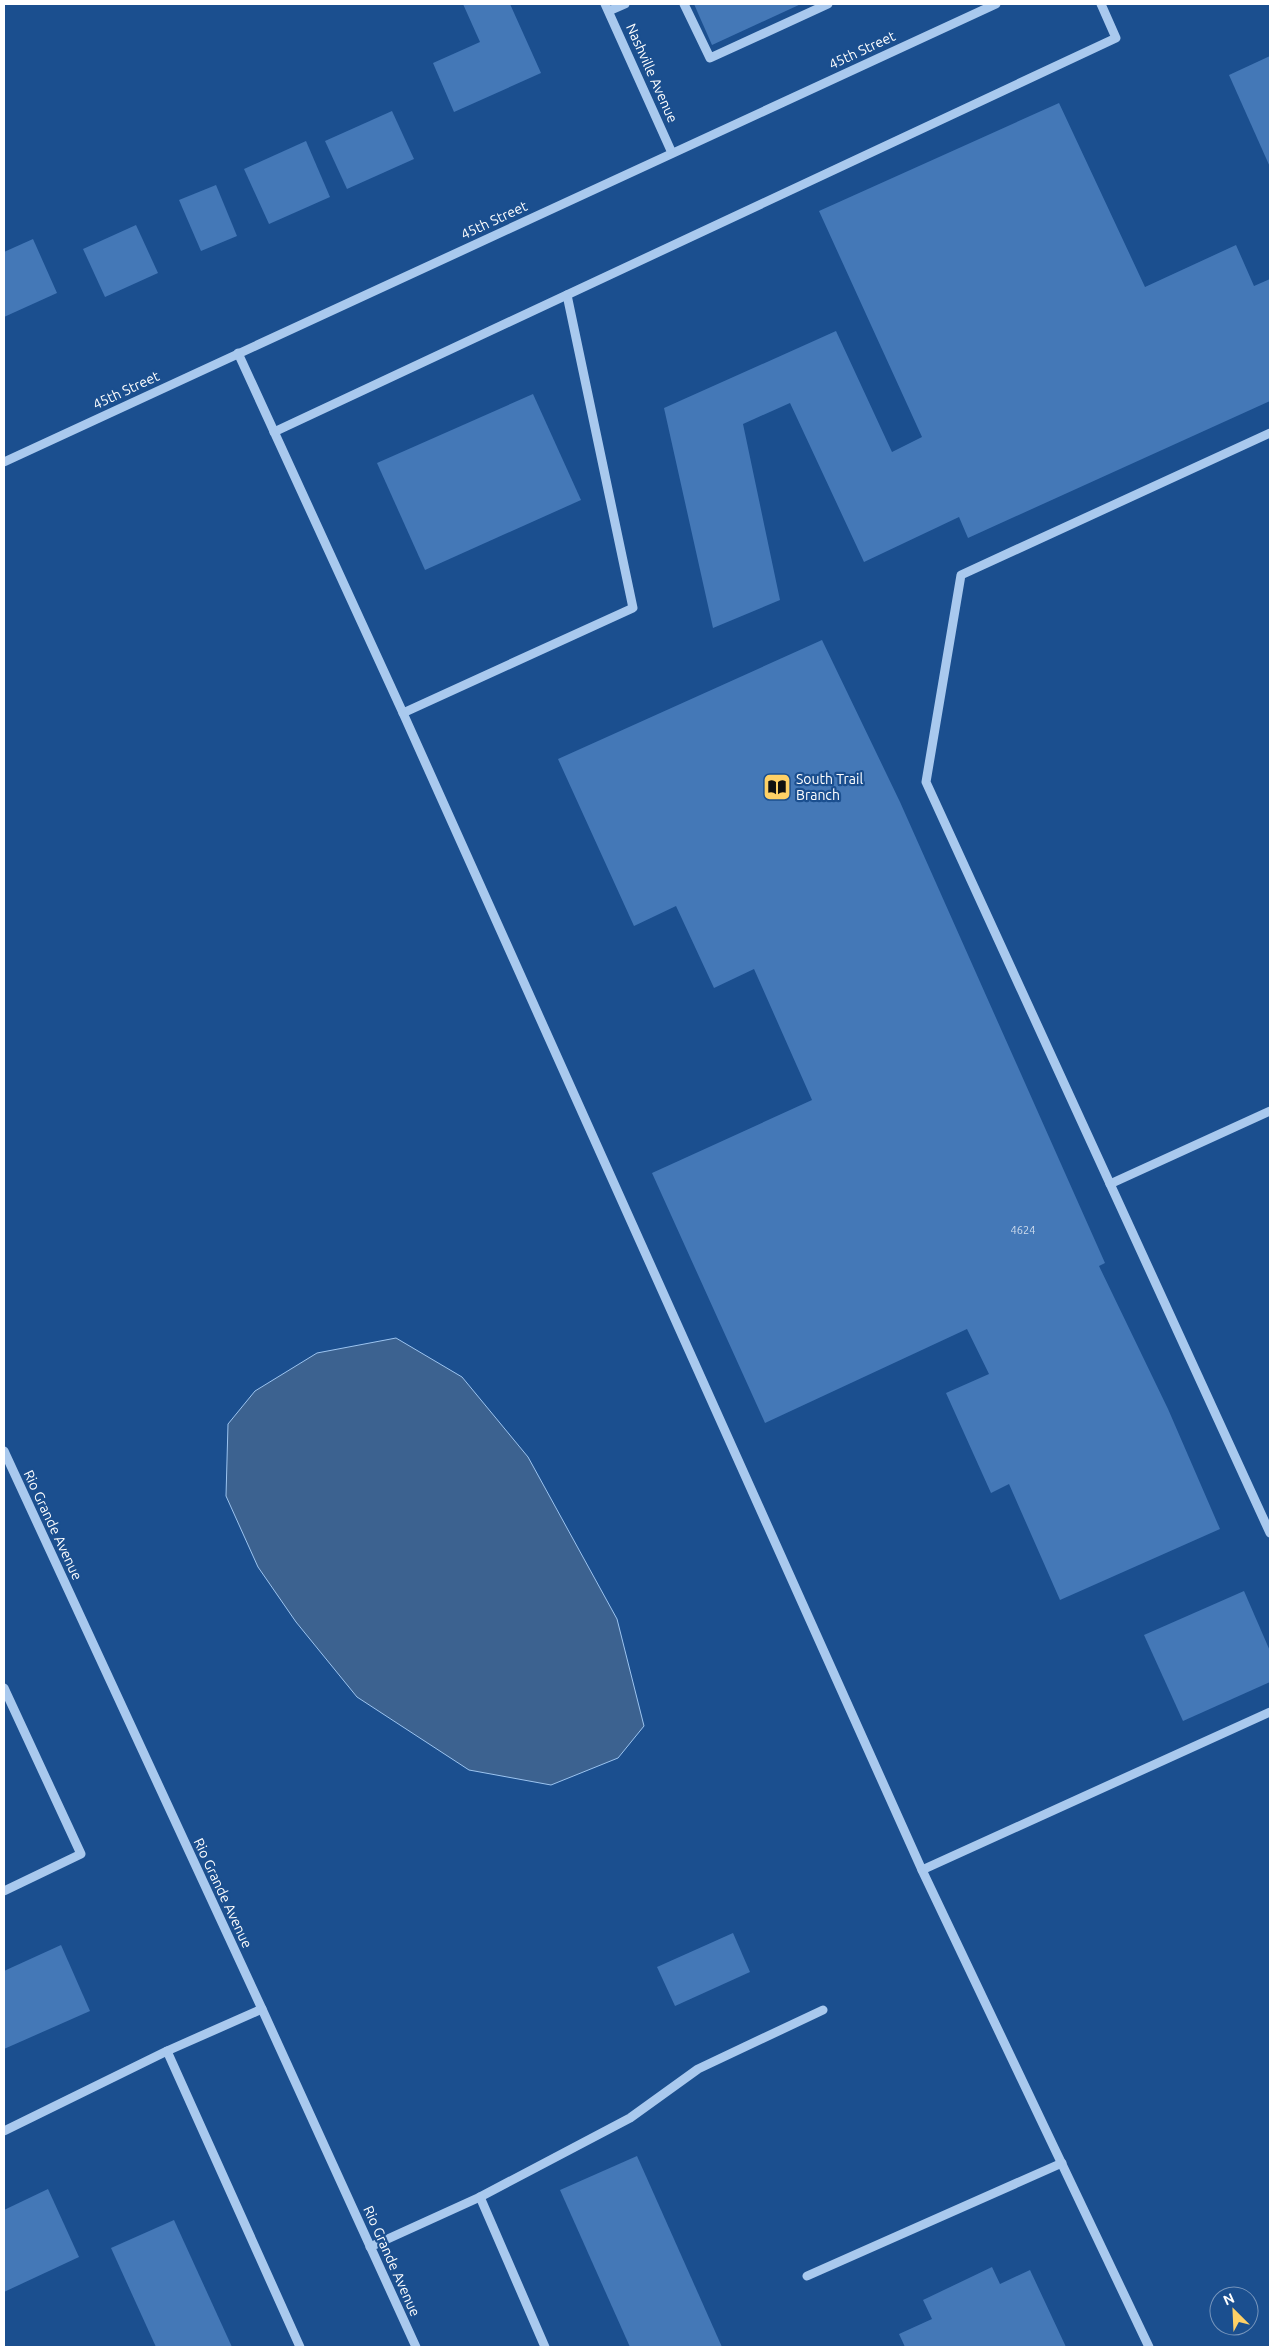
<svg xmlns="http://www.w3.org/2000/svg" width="1274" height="2351" font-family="Ubuntu,sans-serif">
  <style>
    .water { fill: #3c6290; stroke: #9cc4f0 }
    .building { fill: #4478b7 }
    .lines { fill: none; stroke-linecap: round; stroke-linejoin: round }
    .minor { stroke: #a9c9ee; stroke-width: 9 }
    .labels { text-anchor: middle; stroke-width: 4.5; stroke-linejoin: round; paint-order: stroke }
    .number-label { font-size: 11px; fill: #d0dded }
    .street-label { font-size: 14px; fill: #fff; stroke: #1b4f8f }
    .poi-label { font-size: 14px; fill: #fff; stroke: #1b4f8f; text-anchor: start }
  </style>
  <rect width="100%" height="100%" fill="#1b4f8f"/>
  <path class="water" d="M396,1338L462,1377L528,1457L617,1619L644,1726L618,1758L551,1785L469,1770L357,1697L296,1622L258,1567L226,1496L228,1424L255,1391L317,1353Z"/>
  <g class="building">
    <path d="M463,4H510L541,73L454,112L433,63L480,42Z"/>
    <path d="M694,4H801L712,45Z"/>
    <path d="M1270,56V167L1229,75Z"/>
    <path d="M1059,103L1145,287L1236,245L1254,286L1270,279V401L968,538L959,517L864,562L790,403L743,424L780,600L713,628L664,408L836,331L892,452L922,437L819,211Z"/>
    <path d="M392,111L414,159L347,189L325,141Z"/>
    <path d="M306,141L330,197L269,224L244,169Z"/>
    <path d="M216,185L237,236L201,251L179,200Z"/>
    <path d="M136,225L158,273L105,297L83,249Z"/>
    <path d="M33,239L57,293L4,317V252Z"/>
    <path d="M533,394L581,500L425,570L377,463Z"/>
    <path d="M822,640L900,802L1105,1263L1099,1266L1168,1409L1220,1529L1060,1600L1009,1484L991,1493L946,1393L989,1374L967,1329L765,1423L652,1173L812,1100L754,969L714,988L676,906L634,926L558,759Z"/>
    <path d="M1244,1591L1270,1651V1682L1183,1721L1144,1635Z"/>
    <path d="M733,1933L750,1972L675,2006L657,1967Z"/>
    <path d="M61,1945L90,2011L4,2049V1971Z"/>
    <path d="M637,2156L722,2347H630L560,2190Z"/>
    <path d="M48,2189L79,2257L4,2292V2210Z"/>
    <path d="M174,2220L232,2347H156L111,2248Z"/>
    <path d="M992,2267L1000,2284L1030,2270L1066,2347H905L899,2334L932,2319L923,2300Z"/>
  </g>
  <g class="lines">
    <g class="minor">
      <path d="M605,4L672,153"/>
      <path d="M684,4L710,58L828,4"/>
      <path d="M609,11L625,4"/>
      <path d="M238,353L403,713L922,1870L1149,2347"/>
      <path d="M274,432L1116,38L1101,4"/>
      <path d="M1270,433L961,575L926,782L1270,1533"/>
      <path d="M4,462L996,4"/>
      <path d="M403,713L633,608L567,295"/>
      <path d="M1110,1184L1270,1111"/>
      <path d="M4,1451L262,2009L416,2347"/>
      <path d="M4,1688L81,1854L4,1891"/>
      <path d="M922,1870L1270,1712"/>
      <path d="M167,2051L300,2347"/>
      <path d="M4,2131L167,2051L262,2009"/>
      <path d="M480,2197L545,2347"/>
      <path d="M370,2247L480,2197L630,2118L698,2069L823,2010"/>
      <path d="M807,2276L1062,2163"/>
    </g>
  </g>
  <defs>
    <symbol id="library-square" viewBox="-11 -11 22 22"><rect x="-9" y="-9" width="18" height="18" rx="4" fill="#ffd166" stroke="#1b4f8f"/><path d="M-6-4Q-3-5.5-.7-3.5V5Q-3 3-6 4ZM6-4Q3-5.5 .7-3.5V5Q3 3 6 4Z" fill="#111"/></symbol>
  </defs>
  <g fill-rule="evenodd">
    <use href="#library-square" x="761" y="771" width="32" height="32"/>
  </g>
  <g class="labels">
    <g class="number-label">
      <text x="1023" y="1234">4624</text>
    </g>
    <g class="street-label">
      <text transform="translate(862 50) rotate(-25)" y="5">45th Street</text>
      <text transform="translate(652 73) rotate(66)" y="5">Nashville Avenue</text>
      <text transform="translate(494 220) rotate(-25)" y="5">45th Street</text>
      <text transform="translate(126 390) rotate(-25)" y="5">45th Street</text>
      <text transform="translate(53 1525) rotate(65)" y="5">Rio Grande Avenue</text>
      <text transform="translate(223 1893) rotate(65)" y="5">Rio Grande Avenue</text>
      <text transform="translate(392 2261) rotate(66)" y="5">Rio Grande Avenue</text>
    </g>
    <g class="poi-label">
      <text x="796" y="784">South Trail<tspan x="796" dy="16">Branch</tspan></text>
    </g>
  </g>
  <rect width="1274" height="2351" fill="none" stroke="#ffffff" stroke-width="10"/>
  <g transform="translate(1234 2311) rotate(336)"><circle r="24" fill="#1b4f8f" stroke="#7695bc"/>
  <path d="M0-4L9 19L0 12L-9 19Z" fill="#ffd166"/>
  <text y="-8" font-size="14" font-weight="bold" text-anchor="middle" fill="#ffffff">N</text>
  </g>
</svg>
